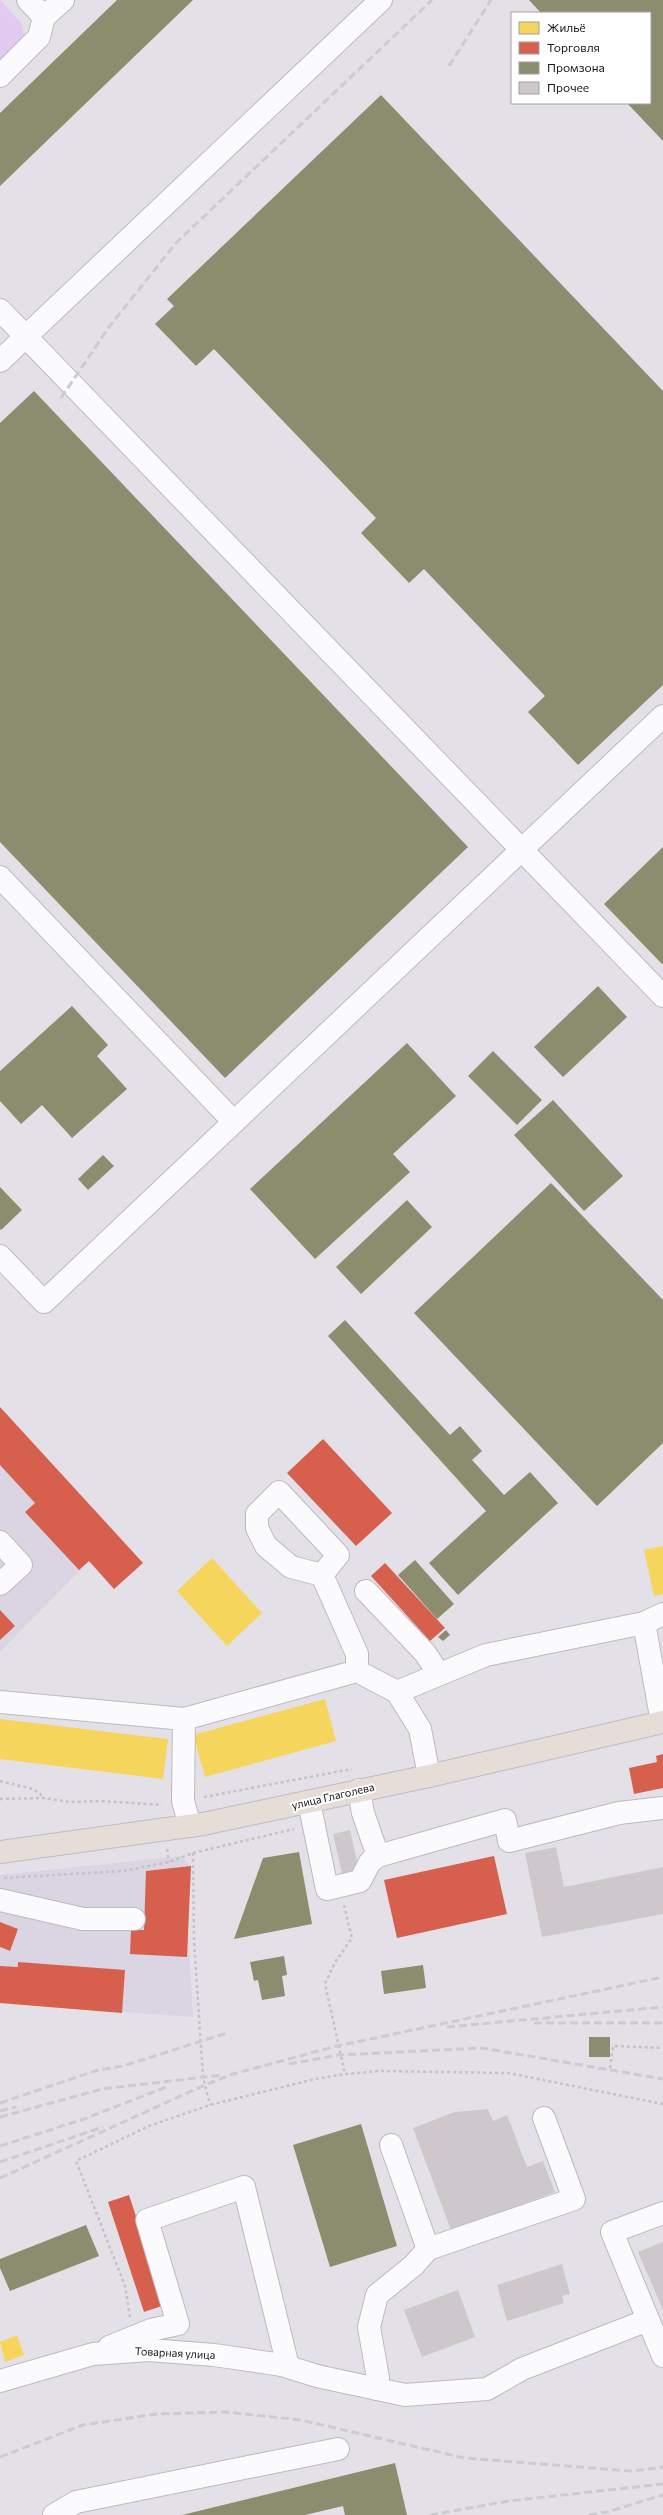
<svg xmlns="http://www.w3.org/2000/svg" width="663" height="2515" font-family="Commissioner,sans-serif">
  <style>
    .commercial { fill: #dbd4e3 }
    .green { fill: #e2caf0 }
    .homes { fill: #f6d55c }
    .shops { fill: #d6604d }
    .industry { fill: #8c8c6e }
    .building { fill: #cec8cd }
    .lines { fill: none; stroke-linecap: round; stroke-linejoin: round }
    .minor-casing { stroke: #bdbabf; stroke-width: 24 }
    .major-casing { stroke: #bebcc0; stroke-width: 24 }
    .path { stroke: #c4c2c4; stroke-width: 2.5; stroke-dasharray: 3 3; stroke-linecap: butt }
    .minor { stroke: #fbfafc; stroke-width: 22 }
    .major { stroke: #e6ddd7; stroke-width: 22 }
    .rail { stroke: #cccbce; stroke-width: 3; stroke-dasharray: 8 4; stroke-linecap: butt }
    .labels { text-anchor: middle; stroke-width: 4; stroke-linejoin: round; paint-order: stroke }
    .street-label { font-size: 11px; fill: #171318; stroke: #fff }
  </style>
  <rect width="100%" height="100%" fill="#e4e0e8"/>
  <g class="commercial">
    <path d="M0,1407L143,1563L114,1589L89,1561L0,1652Z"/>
    <path d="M182,1856L191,1866L188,1930L193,2017L0,2003V1875Z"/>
  </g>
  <path class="green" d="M0,0L22,24L24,37L0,61Z"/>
  <g class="homes">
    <path d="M663,1546V1594L654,1596L644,1550Z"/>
    <path d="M212,1558L262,1613L227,1646L177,1591Z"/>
    <path d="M325,1699L336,1741L205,1777L193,1735Z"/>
    <path d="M0,1719L168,1739L163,1779L0,1759Z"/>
    <path d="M17,2335L24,2355L5,2362L0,2342Z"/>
  </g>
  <g class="shops">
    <path d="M0,1407L143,1563L114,1589L89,1561L79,1570L25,1512L35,1503L0,1465Z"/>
    <path d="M323,1439L392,1513L356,1546L287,1473Z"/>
    <path d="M385,1563L445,1628L430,1641L371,1576Z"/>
    <path d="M0,1610L15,1626L0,1640Z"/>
    <path d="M663,1754V1788L634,1794L629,1768L657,1762L656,1756Z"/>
    <path d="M494,1856L507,1914L397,1938L384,1880Z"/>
    <path d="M191,1866L187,1957L130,1954L131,1930H144L146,1871Z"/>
    <path d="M0,1922L18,1929L10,1951L0,1947Z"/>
    <path d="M18,1962L125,1970L122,2013L0,2003V1966L18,1967Z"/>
    <path d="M129,2195L165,2305L144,2312L108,2202Z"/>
  </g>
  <g class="industry">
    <path d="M117,0H193L0,186V113Z"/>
    <path d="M529,0H663V141L627,103H650V13H541Z"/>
    <path d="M381,95L663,391V685L578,765L528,712L545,696L424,569L409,583L361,533L376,518L214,349L196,366L155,324L174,306L167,299Z"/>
    <path d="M34,391L468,847L225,1078L0,842V423Z"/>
    <path d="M663,847V963L662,964L604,904Z"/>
    <path d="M598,986L627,1017L563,1077L534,1047Z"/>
    <path d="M72,1006L108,1045L97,1056L127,1089L72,1138L42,1105L21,1124L0,1101V1071Z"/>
    <path d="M407,1043L456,1096L393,1154L410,1172L315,1259L250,1189Z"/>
    <path d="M493,1051L542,1100L517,1125L468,1076Z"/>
    <path d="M553,1100L623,1176L584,1211L514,1135Z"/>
    <path d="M103,1155L114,1166L88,1190L78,1179Z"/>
    <path d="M551,1183L663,1300V1443L597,1506L414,1313Z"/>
    <path d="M0,1187L22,1210L1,1230L0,1229Z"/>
    <path d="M407,1200L432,1227L361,1294L336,1267Z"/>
    <path d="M345,1320L450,1435L460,1426L482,1451L472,1460L504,1495L530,1472L558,1503L458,1595L429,1563L486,1511L328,1336Z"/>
    <path d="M415,1560L454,1604L437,1619L398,1575Z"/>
    <path d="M446,1630L450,1635L443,1641L438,1637Z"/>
    <path d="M299,1852L312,1924L234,1939L263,1858Z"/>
    <path d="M284,1956L287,1975L282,1976L285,1996L262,2000L258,1980L254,1981L250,1962Z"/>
    <path d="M423,1965L426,1988L384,1994L381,1971Z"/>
    <rect x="589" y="2037" width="21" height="20"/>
    <path d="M361,2124L397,2246L330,2267L293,2145Z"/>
    <path d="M86,2225L99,2256L10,2291L0,2268V2259Z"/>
    <path d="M395,2463L407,2515H345L343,2506L305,2515H182Z"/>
  </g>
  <g class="building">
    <path d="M350,1830L360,1875L343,1878L333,1834Z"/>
    <path d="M556,1847L564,1887L663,1867V1914L542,1937L525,1853Z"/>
    <path d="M488,2109L493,2121L507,2115L527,2167L543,2161L555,2192L451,2230L413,2128L455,2112Z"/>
    <path d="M663,2242V2310L638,2252Z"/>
    <path d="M562,2264L570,2294L562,2296L564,2303L507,2321L497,2285Z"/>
    <path d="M458,2290L475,2337L422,2357L404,2310Z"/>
  </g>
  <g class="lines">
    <defs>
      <g id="minor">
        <path d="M28,0L44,17"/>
        <path d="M0,76L39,37L44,17L63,0"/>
        <path d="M0,310L663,996"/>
        <path d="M0,361L381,0"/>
        <path d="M0,877L234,1122L44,1302L0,1256"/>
        <path d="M234,1122L663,716"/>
        <path d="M0,1542L21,1565L0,1584"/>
        <path d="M322,1575L291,1567L266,1546L257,1528V1514L279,1492L338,1555L322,1575L357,1654V1671"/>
        <path d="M366,1591L425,1653L439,1674"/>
        <path d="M644,1623L663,1614"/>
        <path d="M397,1692L420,1729L429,1776"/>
        <path d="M0,1702L184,1719L357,1671L397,1692L486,1655L644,1623L662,1722"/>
        <path d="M184,1719L183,1801L190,1826"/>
        <path d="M359,1790L363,1813L378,1856"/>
        <path d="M309,1802L327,1889L360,1881L370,1862L378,1856L505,1820L509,1841L619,1813L663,1808"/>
        <path d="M0,1900L83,1919H134"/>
        <path d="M391,2145L428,2249"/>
        <path d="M663,2213L612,2232L663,2356"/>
        <path d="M109,2347L151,2330L178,2324L147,2220L244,2187L286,2358L282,2365"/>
        <path d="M0,2381L93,2354L149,2350L214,2355L282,2365L317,2376L405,2395L487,2389L522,2369L648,2320"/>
        <path d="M377,2389L378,2378L369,2327L377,2295L414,2265L428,2249L574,2199L544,2118"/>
        <path d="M54,2515L76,2502L338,2449"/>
      </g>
      <path id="major" d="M0,1852L203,1824L429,1776L663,1722"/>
    </defs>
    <use href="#minor" class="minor-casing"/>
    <use href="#major" class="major-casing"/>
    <g class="path">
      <path d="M0,1781L33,1789L44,1797"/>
      <path d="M204,1797L352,1769"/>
      <path d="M0,1799L44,1798L69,1802L101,1801L162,1805"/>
      <path d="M167,1849L169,1862"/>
      <path d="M193,1853L194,1940L203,2077L210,2105"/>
      <path d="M4,1878L123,1871L169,1862L193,1853L294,1829"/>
      <path d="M344,1905L352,1938L335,1962L325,1984L345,2074"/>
      <path d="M610,2068L613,2046L663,2048"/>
      <path d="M130,2317L125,2286L76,2161L149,2126L210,2105L315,2079L345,2074L379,2071L508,2073L663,2104"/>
    </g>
    <use href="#minor" class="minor"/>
    <use href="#major" class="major"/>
    <g class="rail">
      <path d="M449,66L491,0"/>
      <path d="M61,398L109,327L176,243L432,0"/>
      <path d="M534,2023H663"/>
      <path d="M447,2027L663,2007"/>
      <path d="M289,2064L339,2055L482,2048L663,2079"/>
      <path d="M0,2103L98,2070L123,2066L227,2033"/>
      <path d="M0,2111L16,2107"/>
      <path d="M0,2117L102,2089L222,2075"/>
      <path d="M0,2146L84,2119L169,2086"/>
      <path d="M0,2162L103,2127"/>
      <path d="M0,2178L205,2085L233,2074L337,2046L663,1977"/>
      <path d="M0,2457L83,2425L156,2414L225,2412L301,2420L464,2458L631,2471L663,2467"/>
      <path d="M430,2515L509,2501L663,2484"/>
      <path d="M589,2515L607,2512L663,2495"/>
    </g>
  </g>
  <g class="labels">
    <g class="street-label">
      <text transform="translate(333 1796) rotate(-13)" y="4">улица Глаголева</text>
      <text transform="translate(175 2353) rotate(3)" y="4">Товарная улица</text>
    </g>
  </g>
  <rect x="511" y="12" width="140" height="92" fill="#ffffff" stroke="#a2a1a3"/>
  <rect x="519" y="22" width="20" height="12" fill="#f6d55c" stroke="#a2a1a3"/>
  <text x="547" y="32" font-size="12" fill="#171318">Жильё</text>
  <rect x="519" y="42" width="20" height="12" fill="#d6604d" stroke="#a2a1a3"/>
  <text x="547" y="52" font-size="12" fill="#171318">Торговля</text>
  <rect x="519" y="62" width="20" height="12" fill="#8c8c6e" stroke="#a2a1a3"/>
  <text x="547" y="72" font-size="12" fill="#171318">Промзона</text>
  <rect x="519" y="82" width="20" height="12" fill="#cec8cd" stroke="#a2a1a3"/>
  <text x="547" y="92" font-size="12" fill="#171318">Прочее</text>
</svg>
